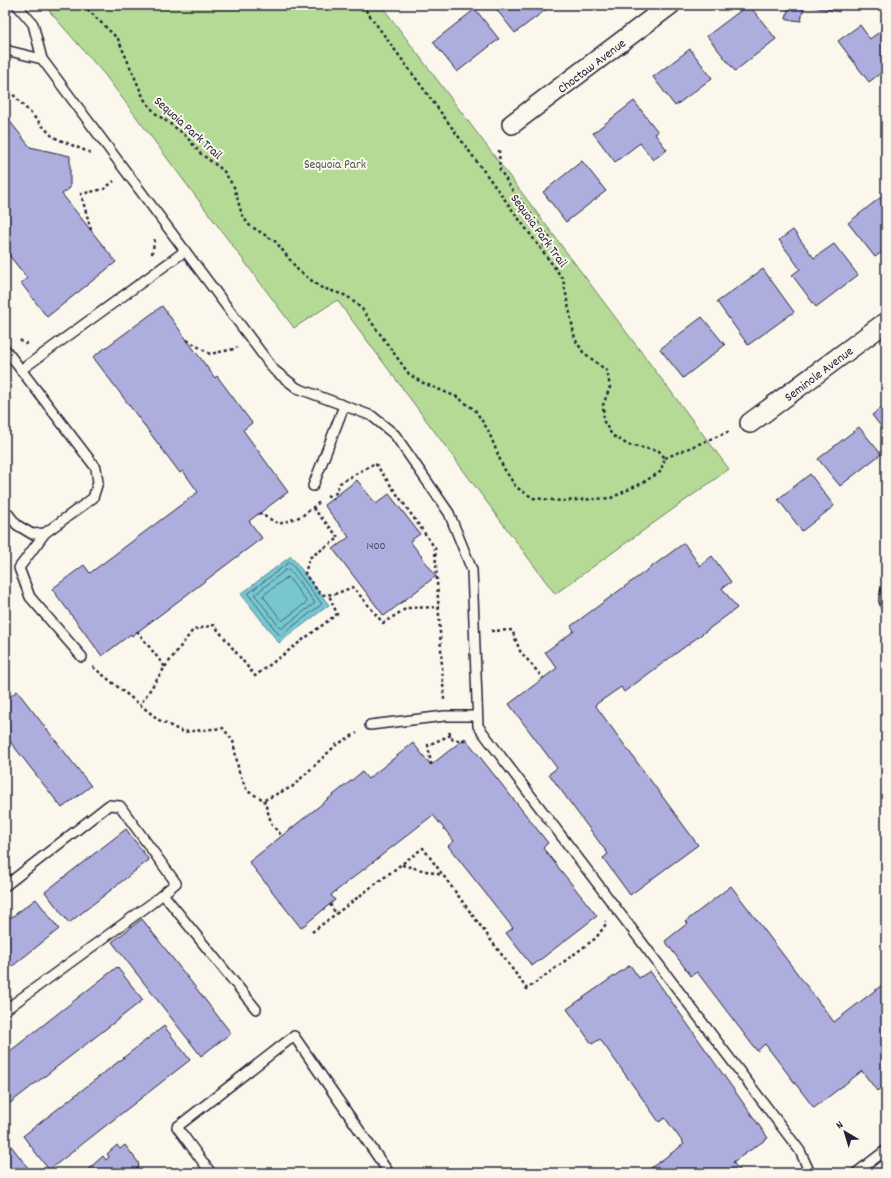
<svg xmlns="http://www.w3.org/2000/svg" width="891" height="1178" font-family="Dekko,sans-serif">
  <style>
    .green { fill: #b5da95; stroke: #6c7e68 }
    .water { fill: #77c7d1; stroke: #558595 }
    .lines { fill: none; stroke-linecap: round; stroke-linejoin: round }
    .shore { stroke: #446477; stroke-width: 1 }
    .building { fill: #adadde; stroke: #22223b }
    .service-casing { stroke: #22223b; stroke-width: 12 }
    .minor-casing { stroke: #22223b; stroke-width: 22 }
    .path { stroke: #22223b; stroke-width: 2.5; stroke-dasharray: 3 3; stroke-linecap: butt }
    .service { stroke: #fbf7ec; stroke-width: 9 }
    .minor { stroke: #fbf7ec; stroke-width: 19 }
    .labels { text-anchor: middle; stroke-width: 4; stroke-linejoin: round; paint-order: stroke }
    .number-label { font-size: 11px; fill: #454564 }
    .street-label { font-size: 13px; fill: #22223b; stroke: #fbf7ec }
    .park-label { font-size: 13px; fill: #4e5956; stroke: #fbf7ec }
  </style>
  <rect width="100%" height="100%" fill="#fbf7ec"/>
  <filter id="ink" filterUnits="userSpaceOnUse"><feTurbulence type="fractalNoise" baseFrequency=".025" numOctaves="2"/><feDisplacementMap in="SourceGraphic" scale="8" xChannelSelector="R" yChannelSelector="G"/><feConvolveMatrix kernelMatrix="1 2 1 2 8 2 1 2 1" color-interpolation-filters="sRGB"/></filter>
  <g filter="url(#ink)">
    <path class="green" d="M44,5H381L729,469L555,594L337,300L294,328L105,75Z"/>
    <path class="water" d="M291,556L329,605L279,643L241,594Z"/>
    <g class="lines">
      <g class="shore">
        <path d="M290,562L322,604L280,636L248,594Z"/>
        <path d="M287,569L290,570L315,603L281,629L255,595Z"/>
        <path d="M288,577L307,602L282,621L263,596Z"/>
      </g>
    </g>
    <g class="building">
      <path d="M493,5H552L515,33Z"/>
      <path d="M748,5H749L776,39L735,71L707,36Z"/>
      <path d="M789,5H840L839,12L804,5L801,21L786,19Z"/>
      <path d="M475,9L499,39L457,72L433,42Z"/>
      <path d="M860,25L870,39L883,29L886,33V69L869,82L838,41Z"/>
      <path d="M690,49L712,78L675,106L653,77Z"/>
      <path d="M634,101L658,132L655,134L667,150L653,160L640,143L615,162L593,133Z"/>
      <path d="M5,115L30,147L70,156V188L62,194L116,262L47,317L21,283L27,278L5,250Z"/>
      <path d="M582,161L606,191L566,222L543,192Z"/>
      <path d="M886,193V249L875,257L848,223Z"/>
      <path d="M793,230L814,258L834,244L858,275L816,307L792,275L800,269L779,240Z"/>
      <path d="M763,269L794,312L748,345L717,302Z"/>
      <path d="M162,306L215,378L217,376L252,423L243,430L288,492L249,521L262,538L132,636L131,634L102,656L52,589L84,565L90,573L198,492L183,471L180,473L93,357Z"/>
      <path d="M702,317L725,345L683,378L660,349Z"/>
      <path d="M886,404V433L872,415Z"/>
      <path d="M859,427L881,454L840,486L818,459Z"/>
      <path d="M810,474L834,506L802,531L778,499Z"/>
      <path d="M357,480L376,504L389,494L420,534L410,541L436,576L384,616L333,549L349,537L324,505Z"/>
      <path d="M684,543L700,566L712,556L731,582L722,588L737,608L624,692L621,687L595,705L698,845L630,895L603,858L608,854L549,774L557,768L509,704L557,668L545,652L574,631L571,626Z"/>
      <path d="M17,691L91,786L62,808L5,735V701Z"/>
      <path d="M465,738L548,843L543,848L597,916L532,966L506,933L513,928L448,846L454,841L433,815L331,895L335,900L301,928L249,862L362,772L368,779L413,743L431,765Z"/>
      <path d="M126,829L149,860L69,923L45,892Z"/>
      <path d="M731,886L834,1022L886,982V1084L877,1091L862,1071L814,1108L765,1044L757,1051L697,972L691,976L665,941L688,923L686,921Z"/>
      <path d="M36,899L59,929L5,972V922Z"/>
      <path d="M142,919L231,1033L201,1056L112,942Z"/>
      <path d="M630,965L639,978L650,971L768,1138L733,1162L741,1173H644L684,1144L665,1118L659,1122L600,1039L592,1044L567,1009Z"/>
      <path d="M117,967L143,1000L5,1107V1055Z"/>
      <path d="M164,1026L190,1060L49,1170L23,1136Z"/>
      <path d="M5,1138L32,1173H5Z"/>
      <path d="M117,1145L120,1149L125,1145L138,1162L139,1167L136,1169L139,1173H84L103,1156L106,1160L109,1157L107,1154Z"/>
    </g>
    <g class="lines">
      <defs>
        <g id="service">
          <path d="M17,5L33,24L42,59L274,370L297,388L372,416L395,435L449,513L472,570L478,726L800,1151L810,1173"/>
          <path d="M5,48L9,51L42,59"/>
          <path d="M5,349L96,468L98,482L93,498L45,533L32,534L17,525L5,510"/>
          <path d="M21,370L185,251"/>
          <path d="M313,486L344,406"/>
          <path d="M45,533L19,568L30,597L82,657"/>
          <path d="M886,590L884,600L886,607"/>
          <path d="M370,725L445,716H477"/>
          <path d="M5,886L109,805L120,806L176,883L152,903L5,1010"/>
          <path d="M163,894L256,1009"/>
          <path d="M211,1173L177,1127L294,1036L389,1173"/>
          <path d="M856,1173L886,1150"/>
        </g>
        <g id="minor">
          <path d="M512,124L670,5"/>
          <path d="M750,423L886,322"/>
        </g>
      </defs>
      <use href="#service" class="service-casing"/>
      <use href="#minor" class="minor-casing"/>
      <g class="path">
        <path d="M83,5L118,39L144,99L155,113L184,134L201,154L223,170L234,187L242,215L249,225L276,242L298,270L320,287L347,296L362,309L409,374L421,382L457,397L475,410L488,430L503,467L516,487L533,498L562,501L611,498L642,483L660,472L665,458L659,451L628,445L612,435L604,422L603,405L610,387L607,371L583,352L575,339L563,279L362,5"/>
        <path d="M5,86L53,137L93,154"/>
        <path d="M499,150L500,170L513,191L551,240L541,248"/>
        <path d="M91,230L81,194L104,189L114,181"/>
        <path d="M152,254L155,238"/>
        <path d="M20,340L25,344L29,342"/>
        <path d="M187,340L210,354L234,349L237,347"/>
        <path d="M665,458L730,431"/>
        <path d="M327,495L333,499L340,483L375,463L435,548L444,700"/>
        <path d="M313,508L339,538L309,558L305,574L321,595L335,594L353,587L383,623L407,608L439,607"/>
        <path d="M259,513L279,524L302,516L321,501"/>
        <path d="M137,631L165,667L140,705"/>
        <path d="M491,631L512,630L520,651L543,678"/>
        <path d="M93,667L159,720L183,732L223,728L233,741L239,772L247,791L264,800L292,787L336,745L357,733"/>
        <path d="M165,667L193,630L214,625L255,676L337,614L329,595"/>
        <path d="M449,732L453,740H468"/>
        <path d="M431,765L428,745L451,735"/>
        <path d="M264,800L272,825L282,836"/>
        <path d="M402,865L442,875"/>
        <path d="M330,904L336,914"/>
        <path d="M312,932L423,848L527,989L596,938L606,924L605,921"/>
      </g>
      <use href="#service" class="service"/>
      <use href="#minor" class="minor"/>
    </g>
  </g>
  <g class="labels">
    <g class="number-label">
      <text x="376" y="549">1400</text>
    </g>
    <g class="street-label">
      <text transform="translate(591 65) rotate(-37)" y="5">Choctaw Avenue</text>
      <text transform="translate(189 127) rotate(42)" y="5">Sequoia Park Trail</text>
      <text transform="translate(540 230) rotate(54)" y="5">Sequoia Park Trail</text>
      <text transform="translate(818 373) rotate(-37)" y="5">Seminole Avenue</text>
    </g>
    <g class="park-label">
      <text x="335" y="168">Sequoia Park</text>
    </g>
  </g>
  <rect width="891" height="1178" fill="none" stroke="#fbf7ec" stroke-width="20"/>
  <rect x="10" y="10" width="871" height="1158" fill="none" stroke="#22223b" stroke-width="1.5" filter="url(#ink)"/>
  <g transform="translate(845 1132) rotate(322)" stroke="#fbf7ec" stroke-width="3" paint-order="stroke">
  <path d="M0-3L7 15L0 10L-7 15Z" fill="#22223b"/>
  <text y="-6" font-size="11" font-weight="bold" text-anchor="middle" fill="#22223b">N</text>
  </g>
</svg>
